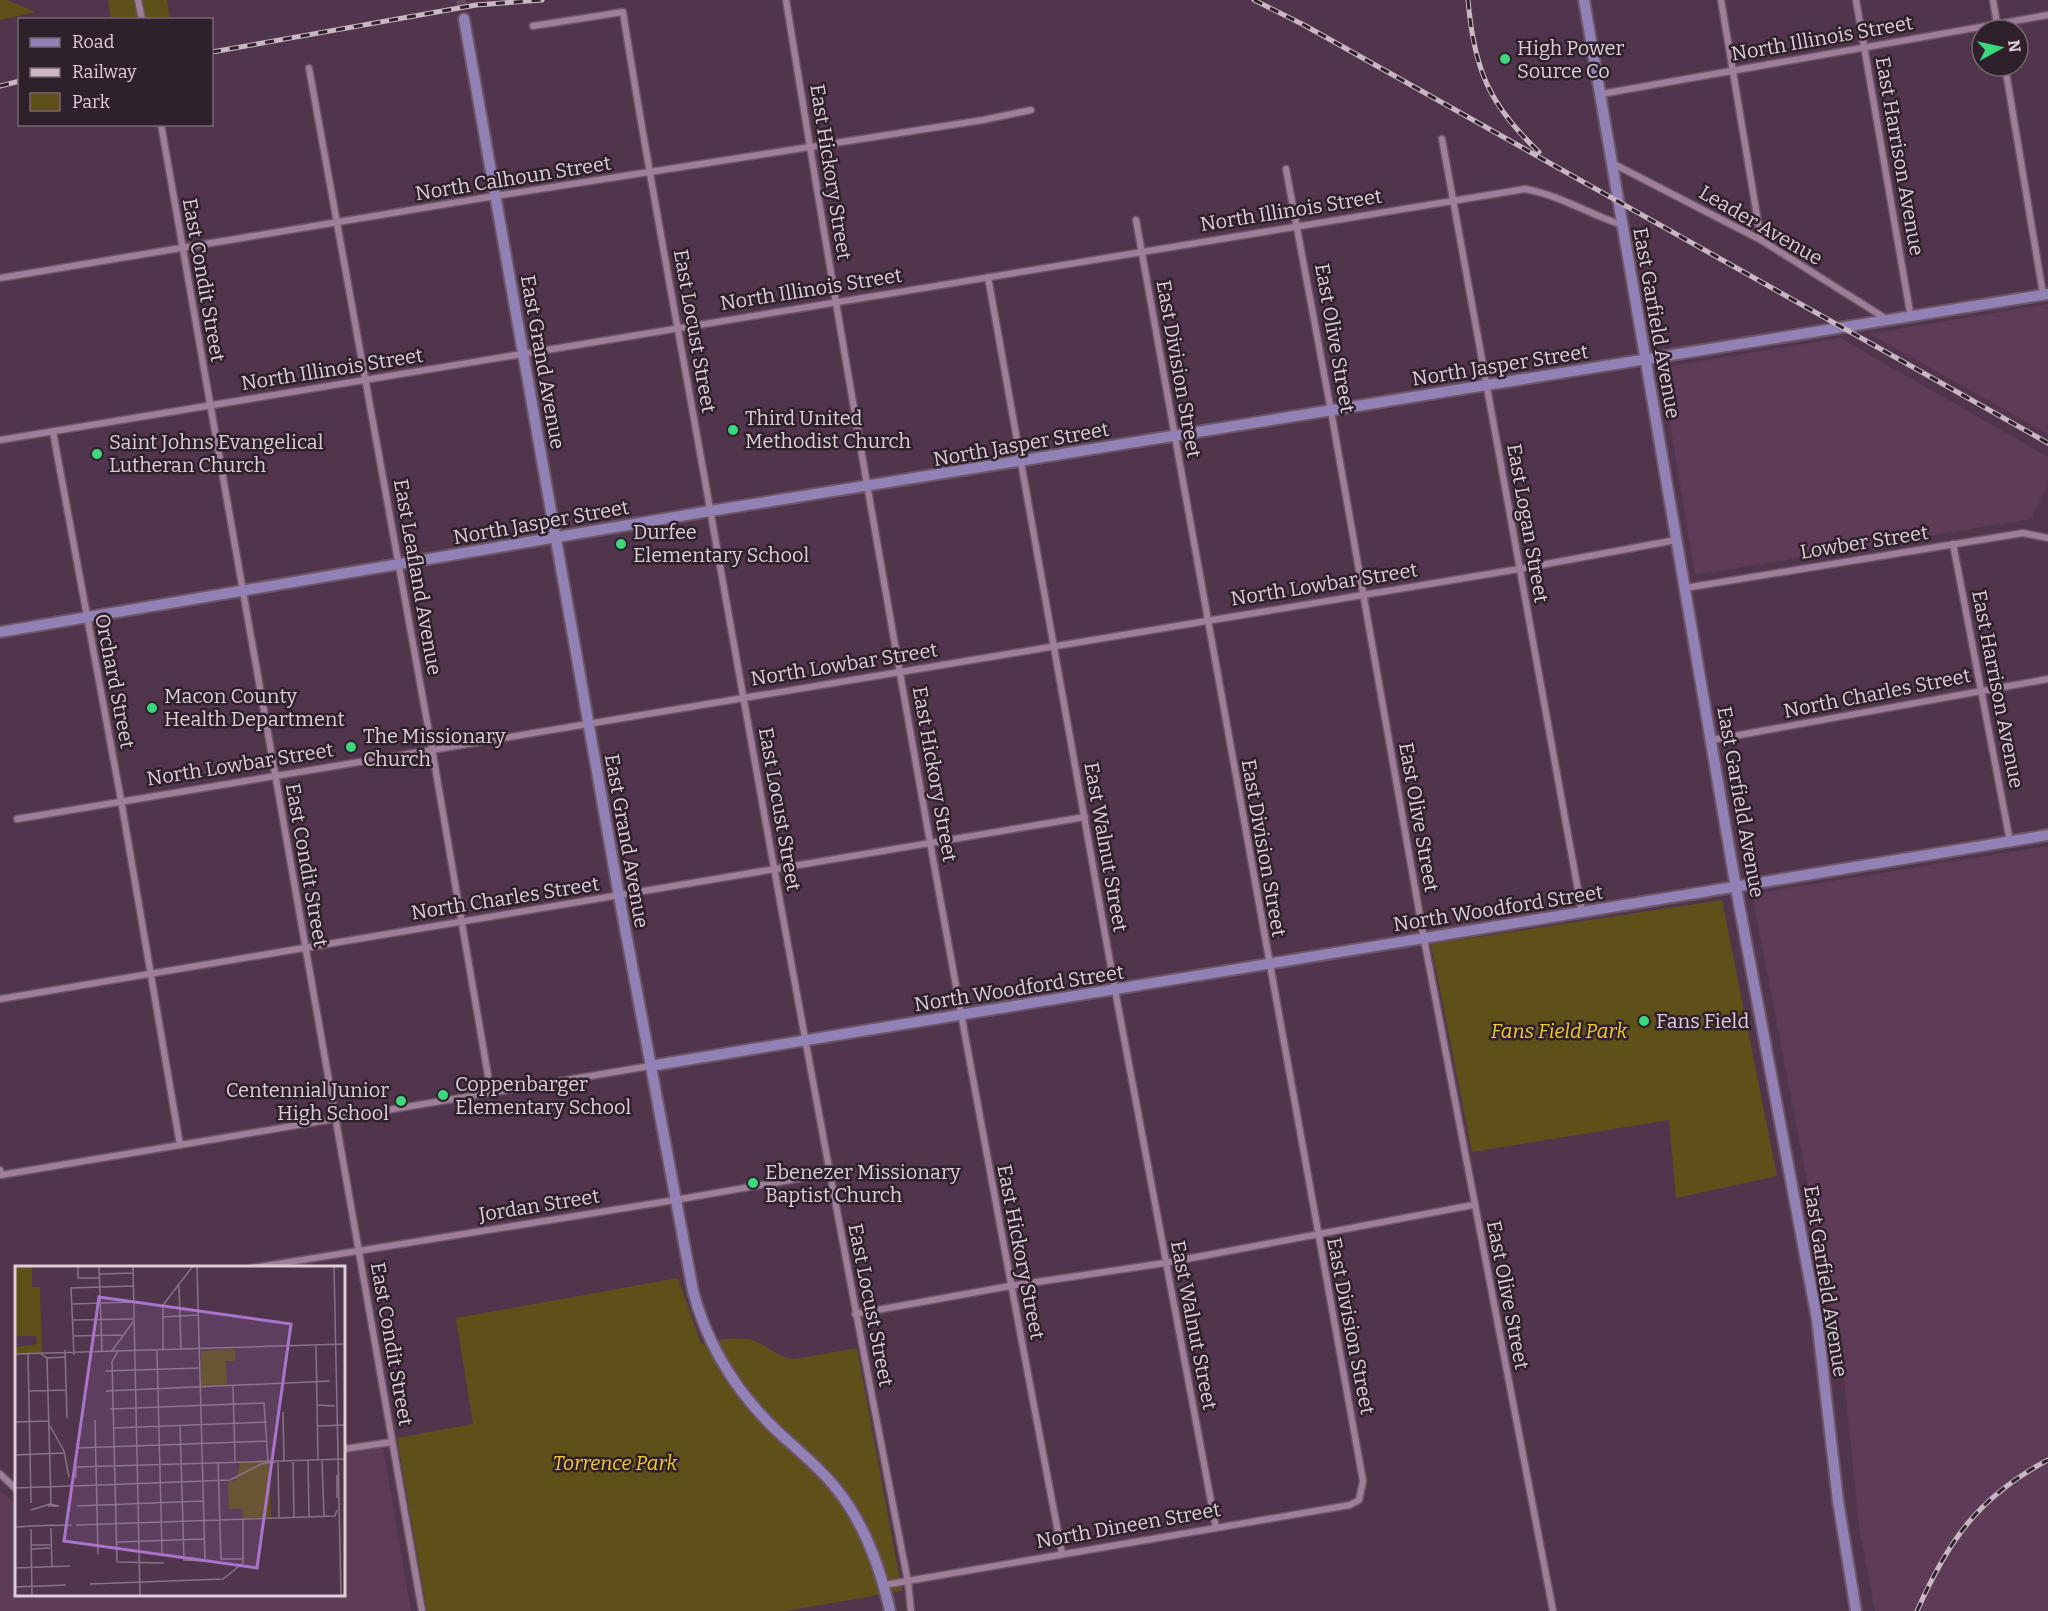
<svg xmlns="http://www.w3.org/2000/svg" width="2048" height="1611" font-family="Bitter,serif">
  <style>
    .built { fill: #5e3c58 }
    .green { fill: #5f501a }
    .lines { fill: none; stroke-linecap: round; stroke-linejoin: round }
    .secondary-tunnel { stroke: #664c61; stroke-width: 10; stroke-dasharray: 10 5; stroke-linecap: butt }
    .street-casing { stroke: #6b5567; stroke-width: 9 }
    .secondary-casing { stroke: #6b5567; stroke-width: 14 }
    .street { stroke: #9e7e98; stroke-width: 6 }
    .secondary { stroke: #9181b4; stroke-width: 10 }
    .rail-casing { stroke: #cab7c6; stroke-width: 5 }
    .rail { stroke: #2e212c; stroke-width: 3; stroke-dasharray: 9; stroke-linecap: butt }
    .poi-dot { fill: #3dd77e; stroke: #2e212c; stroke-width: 2 }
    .labels { text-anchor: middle; stroke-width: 5; stroke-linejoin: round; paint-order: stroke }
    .street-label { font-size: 20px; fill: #dfcddb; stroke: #2e212c }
    .poi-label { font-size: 20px; fill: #dfcddb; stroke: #2e212c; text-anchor: start }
    .park-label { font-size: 20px; font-style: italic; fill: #f2ca31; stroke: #2e212c }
    .inset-road { fill: none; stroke: #8a7285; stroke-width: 1.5 }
    .view { fill: #a874cc; fill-opacity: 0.15; stroke: #a874cc; stroke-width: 3 }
    .inset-edge { fill: none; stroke: #dfcddb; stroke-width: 3 }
  </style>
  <rect width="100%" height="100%" fill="#51354c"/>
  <g class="built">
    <path d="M2048,304V434L1870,334Z"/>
    <path d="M1840,338L2048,457V484L2031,519L1695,575L1661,368Z"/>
    <path d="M2048,846V1611H1875L1859,1527L1843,1367L1752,894Z"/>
    <path d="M383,1447L411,1611H0V1491L16,1504V1594H344V1454Z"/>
  </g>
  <g class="green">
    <path d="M0,0H7L36,12L0,20Z"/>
    <path d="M108,0H167L170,19H111Z"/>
    <path d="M1722,900L1777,1176L1676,1198L1669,1120L1472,1152L1431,944Z"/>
    <path d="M678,1278L701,1344C719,1341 739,1334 757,1342C771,1348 779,1358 795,1359L857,1348L902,1591L785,1611H427L397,1438L473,1424L456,1318Z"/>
  </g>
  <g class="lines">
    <path class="secondary-tunnel" d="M461,0L464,19"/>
    <defs>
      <g id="street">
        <path d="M138,0L142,20"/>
        <path d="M786,0C870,519 963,1036 1062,1553"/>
        <path d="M1721,0L1761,240"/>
        <path d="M1856,0L1911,318"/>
        <path d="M1993,0L1998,30"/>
        <path d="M533,26L623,12C649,178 681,343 710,509C773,867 838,1225 908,1582L911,1611"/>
        <path d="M2005,66L2043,294"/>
        <path d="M309,68L432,749L491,1093"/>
        <path d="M1601,94L2048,15"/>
        <path d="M161,124L422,1611"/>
        <path d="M1442,139L1582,912"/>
        <path d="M1612,163L1761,240L1888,320"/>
        <path d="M1286,169L1331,411L1424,939L1553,1611"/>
        <path d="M988,277L1115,990L1216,1528"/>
        <path d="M0,278L495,196L983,120L1031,110"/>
        <path d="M53,432L121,800L180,1145"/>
        <path d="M0,440L1525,189C1559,195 1589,214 1622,225"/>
        <path d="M1953,544L2010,841"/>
        <path d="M1685,588L2023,533L2048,538"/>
        <path d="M1712,740L2048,679"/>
        <path d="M17,819L1519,569L1676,540"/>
        <path d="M0,999L1085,817"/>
        <path d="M0,1170L1,1175L650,1066"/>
        <path d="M252,1268L675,1200L830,1173"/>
        <path d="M855,1314L1010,1286L1165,1263L1473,1205"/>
        <path d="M344,1449L392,1442"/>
        <path d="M0,1474L16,1489"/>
        <path d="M884,1585L1350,1505L1359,1500L1363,1481L1136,220"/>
      </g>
      <g id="secondary">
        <path d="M1584,0L1736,888L1817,1319L1838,1501L1856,1611"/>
        <path d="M464,19L619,896L693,1291C706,1341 730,1382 766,1420C788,1443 815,1462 835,1487C864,1522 880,1567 890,1611"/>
        <path d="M0,632L710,511L2048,294"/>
        <path d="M650,1066L2048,835"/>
      </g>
    </defs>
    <use href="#street" class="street-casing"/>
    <use href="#secondary" class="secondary-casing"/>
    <use href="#street" class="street"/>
    <use href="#secondary" class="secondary"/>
    <defs>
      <g id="rail">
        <path d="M1254,0L1304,25L2048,443"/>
        <path d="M1468,0C1474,69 1489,105 1539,152"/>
        <path d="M212,52L476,5L542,0"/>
        <path d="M0,86L20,81"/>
        <path d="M1917,1611C1948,1541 1978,1497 2048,1460"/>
      </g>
    </defs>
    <use href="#rail" class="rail-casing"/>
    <use href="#rail" class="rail"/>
  </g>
  <g class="poi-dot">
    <circle cx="1505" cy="59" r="6"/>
    <circle cx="733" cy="430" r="6"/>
    <circle cx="97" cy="454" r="6"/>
    <circle cx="621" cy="544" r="6"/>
    <circle cx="152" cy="708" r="6"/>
    <circle cx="351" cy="747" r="6"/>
    <circle cx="1644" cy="1021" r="6"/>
    <circle cx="443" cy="1095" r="6"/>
    <circle cx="401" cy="1101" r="6"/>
    <circle cx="753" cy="1183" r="6"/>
  </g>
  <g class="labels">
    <g class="street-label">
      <text transform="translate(1822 38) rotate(-10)" y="7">North Illinois Street</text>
      <text transform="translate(1900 156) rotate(80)" y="7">East Harrison Avenue</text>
      <text transform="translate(831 172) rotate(81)" y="7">East Hickory Street</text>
      <text transform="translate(513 178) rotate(-9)" y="7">North Calhoun Street</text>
      <text transform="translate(1291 210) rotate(-9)" y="7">North Illinois Street</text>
      <text transform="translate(1761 225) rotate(30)" y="7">Leader Avenue</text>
      <text transform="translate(204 280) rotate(80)" y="7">East Condit Street</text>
      <text transform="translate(811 289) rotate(-9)" y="7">North Illinois Street</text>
      <text transform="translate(1657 323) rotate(80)" y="7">East Garfield Avenue</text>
      <text transform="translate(695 331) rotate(80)" y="7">East Locust Street</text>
      <text transform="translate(1335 338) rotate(80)" y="7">East Olive Street</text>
      <text transform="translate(543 362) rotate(80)" y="7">East Grand Avenue</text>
      <text transform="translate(1500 365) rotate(-9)" y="7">North Jasper Street</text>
      <text transform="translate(332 369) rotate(-9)" y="7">North Illinois Street</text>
      <text transform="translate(1179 369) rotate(80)" y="7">East Division Street</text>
      <text transform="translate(1021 444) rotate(-10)" y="7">North Jasper Street</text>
      <text transform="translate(541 522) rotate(-10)" y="7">North Jasper Street</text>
      <text transform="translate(1528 523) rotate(80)" y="7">East Logan Street</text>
      <text transform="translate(1864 542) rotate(-9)" y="7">Lowber Street</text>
      <text transform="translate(418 577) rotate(80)" y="7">East Leafland Avenue</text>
      <text transform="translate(1324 584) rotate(-9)" y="7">North Lowbar Street</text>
      <text transform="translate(844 664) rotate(-9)" y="7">North Lowbar Street</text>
      <text transform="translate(115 681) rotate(79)" y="7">Orchard Street</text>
      <text transform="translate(1998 689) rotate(79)" y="7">East Harrison Avenue</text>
      <text transform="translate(1877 693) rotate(-11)" y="7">North Charles Street</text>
      <text transform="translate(240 764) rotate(-9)" y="7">North Lowbar Street</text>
      <text transform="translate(935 774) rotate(80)" y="7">East Hickory Street</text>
      <text transform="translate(1741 802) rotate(80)" y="7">East Garfield Avenue</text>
      <text transform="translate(780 809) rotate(80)" y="7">East Locust Street</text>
      <text transform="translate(1419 817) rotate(80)" y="7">East Olive Street</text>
      <text transform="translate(627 841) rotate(80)" y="7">East Grand Avenue</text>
      <text transform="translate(1106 847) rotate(80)" y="7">East Walnut Street</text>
      <text transform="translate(1264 848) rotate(80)" y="7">East Division Street</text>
      <text transform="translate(307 865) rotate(80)" y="7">East Condit Street</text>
      <text transform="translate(505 898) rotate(-9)" y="7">North Charles Street</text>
      <text transform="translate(1498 908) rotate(-9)" y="7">North Woodford Street</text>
      <text transform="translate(1019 988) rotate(-9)" y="7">North Woodford Street</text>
      <text transform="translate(539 1205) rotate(-9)" y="7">Jordan Street</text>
      <text transform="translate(1021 1252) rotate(79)" y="7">East Hickory Street</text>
      <text transform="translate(1826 1281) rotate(81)" y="7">East Garfield Avenue</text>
      <text transform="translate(1508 1295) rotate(79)" y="7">East Olive Street</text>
      <text transform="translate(871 1305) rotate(79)" y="7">East Locust Street</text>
      <text transform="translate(1194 1325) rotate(79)" y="7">East Walnut Street</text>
      <text transform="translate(1351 1326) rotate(79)" y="7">East Division Street</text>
      <text transform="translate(392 1344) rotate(80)" y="7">East Condit Street</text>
      <text transform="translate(1128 1525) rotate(-10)" y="7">North Dineen Street</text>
    </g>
    <g class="poi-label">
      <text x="1517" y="55">High Power<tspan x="1517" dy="23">Source Co</tspan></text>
      <text x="745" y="425">Third United<tspan x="745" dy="23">Methodist Church</tspan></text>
      <text x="109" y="449">Saint Johns Evangelical<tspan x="109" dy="23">Lutheran Church</tspan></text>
      <text x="633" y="539">Durfee<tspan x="633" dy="23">Elementary School</tspan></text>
      <text x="164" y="703">Macon County<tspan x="164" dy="23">Health Department</tspan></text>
      <text x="363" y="743">The Missionary<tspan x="363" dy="23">Church</tspan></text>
      <text x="1656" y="1028">Fans Field</text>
      <text x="455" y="1091">Coppenbarger<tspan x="455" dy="23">Elementary School</tspan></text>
      <text x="389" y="1097" text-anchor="end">Centennial Junior<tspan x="389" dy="23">High School</tspan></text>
      <text x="765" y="1179">Ebenezer Missionary<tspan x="765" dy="23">Baptist Church</tspan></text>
    </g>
    <g class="park-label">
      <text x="1559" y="1038">Fans Field Park</text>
      <text x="615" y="1470">Torrence Park</text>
    </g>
  </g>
  <g transform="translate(15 1266)">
    <rect width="330" height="330" fill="#51354c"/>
    <path d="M0,0H17V21H25L27,87H0V81L22,78L21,70H0ZM220,83V95H211L212,119L186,120V85ZM254,194L256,251L228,252L227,243H214L213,216L221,214L225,196Z" fill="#5f501a"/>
    <path class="inset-road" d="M63,0V12H85M84,0L87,86M118,0L125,330M319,0L326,330M85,8L118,7M164,20L166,83M57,38L118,36M147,51L183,49M57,54L118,53M58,70L107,69M301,80L303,194M50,84L52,152M148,84V39L178,0M103,85L97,96L102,296L149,297M142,85L147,287M96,86L118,56M0,88L330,78M13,88L16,237M26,88L32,92L36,238M59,89L56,22L118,20M32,92L50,91M90,105L184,102M218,120L220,195M14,125L51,124M91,125L315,115M302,139L320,140M95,143L249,137L253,196M268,146L269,196M80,154L83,288M0,156L34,155M165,159L169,294L190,295L182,0M35,160L49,185L54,211M303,160L330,159M99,162L252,156M62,182L252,175M0,189L49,187M293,195L294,250M307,195L309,250M203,196L206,293H228M263,196L264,251M278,196L279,251M61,212V201L330,193M59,220L215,214L246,198L261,196M0,222L56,220M322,232V209M62,240L188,235M16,244L35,238L44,240H33M61,259L320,250L322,244M13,260L57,259M0,261L39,259M36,262L37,301M16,263L17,330M102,276L189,273M16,279H36M16,283L35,282M0,302L55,300M75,318L208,313L228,297V253M0,321L51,319"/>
    <path class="view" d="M84,31L276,58L242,302L49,275Z"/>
    <rect width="330" height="330" class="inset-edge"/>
  </g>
  <rect x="18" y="18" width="195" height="108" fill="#2e212c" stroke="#756672" stroke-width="1.5"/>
  <rect x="30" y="38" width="30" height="9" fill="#9181b4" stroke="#756672" stroke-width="1.5"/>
  <text x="72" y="48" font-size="18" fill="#dfcddb">Road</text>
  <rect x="30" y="68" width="30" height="9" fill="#cab7c6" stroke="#756672" stroke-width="1.5"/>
  <text x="72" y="78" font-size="18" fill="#dfcddb">Railway</text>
  <rect x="30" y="93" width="30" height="18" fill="#5f501a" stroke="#756672" stroke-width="1.5"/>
  <text x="72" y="108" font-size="18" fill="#dfcddb">Park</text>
  <g transform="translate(2000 48) rotate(82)"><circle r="28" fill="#2e212c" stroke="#756672" stroke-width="1.5"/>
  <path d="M0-4.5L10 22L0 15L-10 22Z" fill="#3dd77e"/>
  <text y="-9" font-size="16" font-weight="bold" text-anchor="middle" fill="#dfcddb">N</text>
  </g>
</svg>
